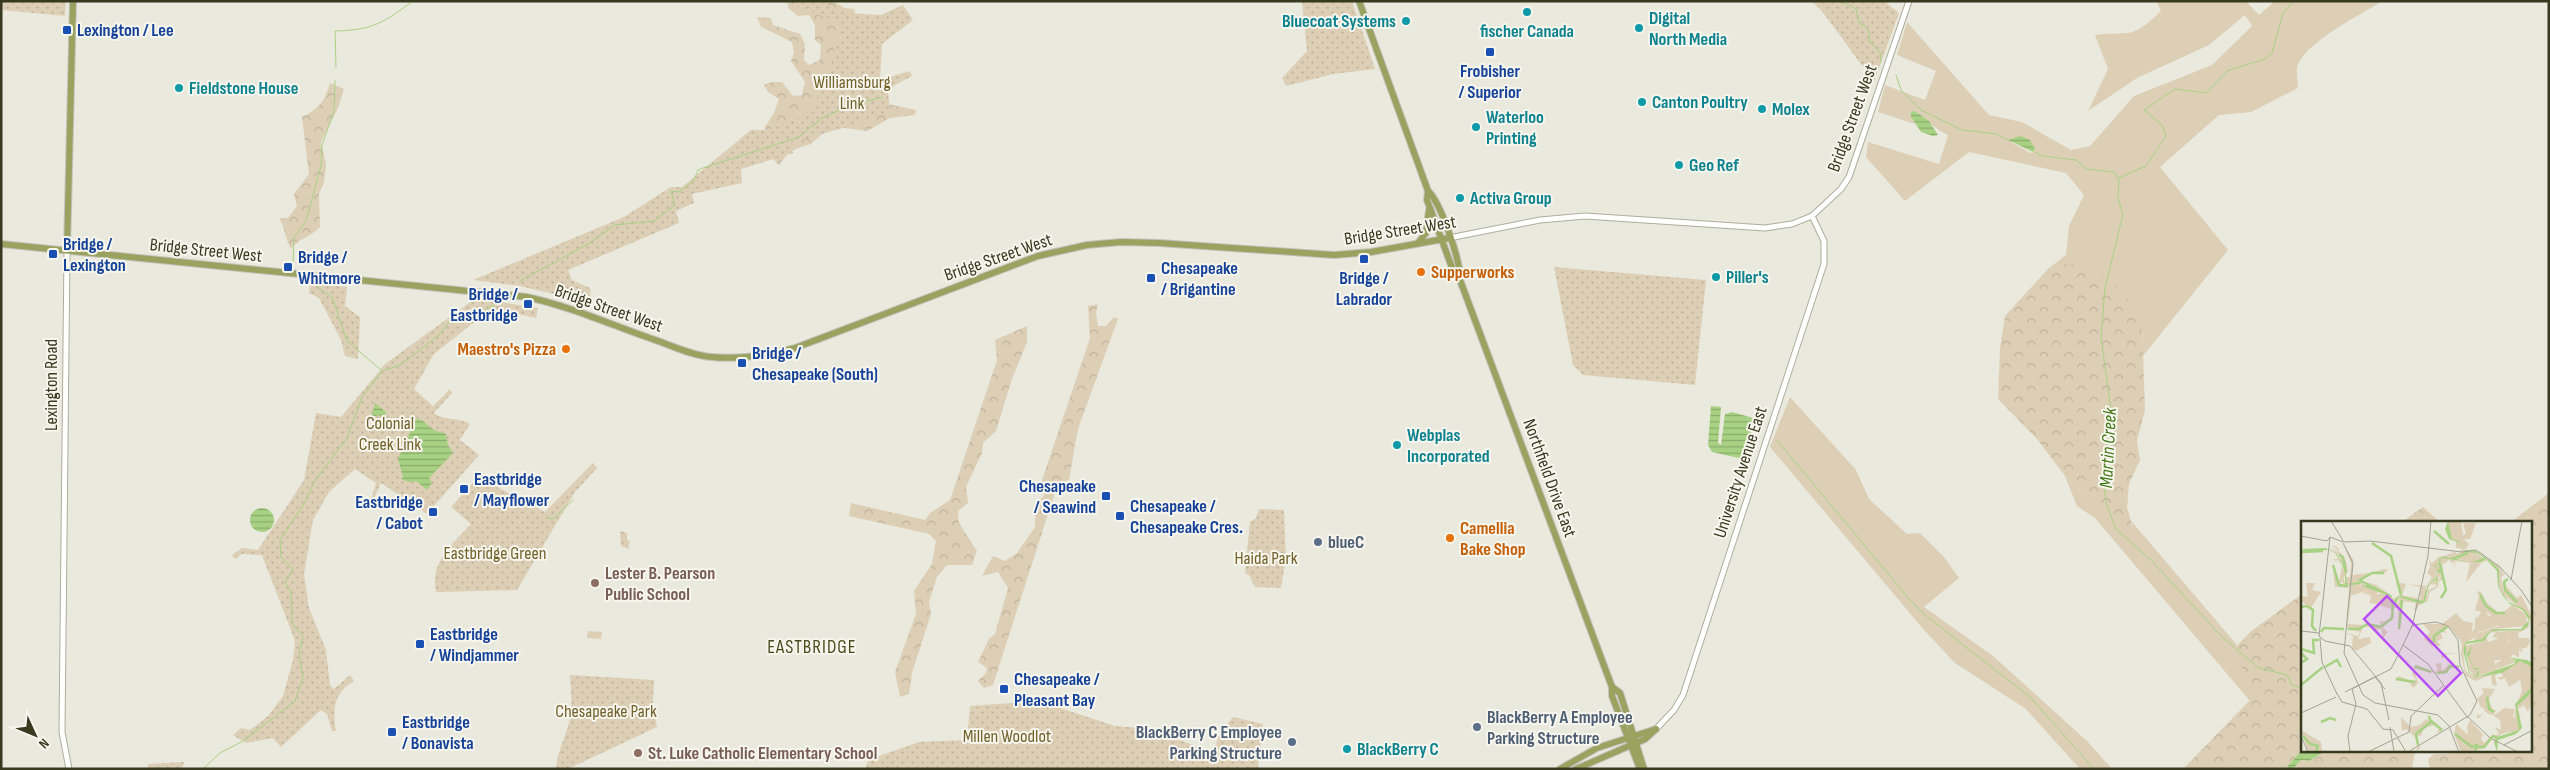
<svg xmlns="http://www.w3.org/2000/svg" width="2550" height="770" font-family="'Sofia Sans Condensed',sans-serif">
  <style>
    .grass { fill: #ddcfb5; fill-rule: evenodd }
    .forest { fill: url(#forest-crowns) }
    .park { fill: url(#park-dots) }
    .water { fill: url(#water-rules) }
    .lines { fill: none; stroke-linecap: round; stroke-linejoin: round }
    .stream { stroke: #a8d283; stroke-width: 1 }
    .minor-casing { stroke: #adae9d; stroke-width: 7 }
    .major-casing { stroke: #c3c4bc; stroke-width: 8 }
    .minor { stroke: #fff; stroke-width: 5 }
    .major { stroke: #9aa260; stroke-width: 6 }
    .culture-dot { fill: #0f9aa8; stroke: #f7f6ee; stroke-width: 2 }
    .transit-dot { fill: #1a4fb4; stroke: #f7f6ee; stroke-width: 2 }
    .food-dot { fill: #e8710a; stroke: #f7f6ee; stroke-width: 2 }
    .service-dot { fill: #5c6f8a; stroke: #f7f6ee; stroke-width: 2 }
    .education-dot { fill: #8d6e63; stroke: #f7f6ee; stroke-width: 2 }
    .labels { text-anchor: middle; stroke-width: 4; stroke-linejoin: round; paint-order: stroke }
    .culture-label { font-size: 18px; font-weight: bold; fill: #0d838f; stroke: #f7f6ee; text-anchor: start }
    .transit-label { font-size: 18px; font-weight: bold; fill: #164399; stroke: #f7f6ee; text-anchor: start }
    .park-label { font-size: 18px; fill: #726128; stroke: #f7f6ee }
    .street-label { font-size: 18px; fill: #373a1f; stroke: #f7f6ee }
    .food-label { font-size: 18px; font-weight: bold; fill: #c56008; stroke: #f7f6ee; text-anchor: start }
    .service-label { font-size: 18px; font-weight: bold; fill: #4e5e75; stroke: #f7f6ee; text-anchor: start }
    .education-label { font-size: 18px; font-weight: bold; fill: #785e54; stroke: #f7f6ee; text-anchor: start }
    .water-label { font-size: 19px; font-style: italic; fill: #437817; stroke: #f7f6ee }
    .neighbourhood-label { font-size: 19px; letter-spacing: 1px; fill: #464d1a; stroke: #f7f6ee }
    .inset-river { fill: none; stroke: #a8d283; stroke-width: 2.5 }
    .inset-road { fill: none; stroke: #a2a392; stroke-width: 1 }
    .view { fill: #b84ff7; fill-opacity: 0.15; stroke: #b84ff7; stroke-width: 2.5 }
    .inset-edge { fill: none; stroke: #373a1f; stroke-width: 2.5 }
  </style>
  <defs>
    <pattern id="forest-crowns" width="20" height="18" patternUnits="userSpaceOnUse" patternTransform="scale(1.25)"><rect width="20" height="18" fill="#ddcfb5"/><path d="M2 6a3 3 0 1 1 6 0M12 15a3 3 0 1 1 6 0" fill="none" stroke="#beb29b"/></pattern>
    <pattern id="park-dots" width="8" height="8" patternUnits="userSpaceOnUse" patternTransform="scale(1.25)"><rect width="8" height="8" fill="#ddcfb5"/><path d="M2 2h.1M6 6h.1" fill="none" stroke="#beb29b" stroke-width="1.8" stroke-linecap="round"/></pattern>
    <pattern id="water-rules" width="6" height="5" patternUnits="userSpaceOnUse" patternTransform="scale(1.25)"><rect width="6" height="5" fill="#a8d283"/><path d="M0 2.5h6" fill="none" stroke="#8aab6b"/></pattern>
  </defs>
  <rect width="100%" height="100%" fill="#eae9de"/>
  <g class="grass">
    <path d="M2156,1H2246L2259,15L2275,1H2383C2362,14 2303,43 2297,68C2296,74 2298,82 2298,88L2251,112L2219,115L2160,167L2228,250L2143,356L2142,323L2062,264L2049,268L2066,255L2069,226L2084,195L2066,173L1969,152L1905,201L1866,157L1868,142L1939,164L1948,135C1933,128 1929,121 1915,111L1911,117L1915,124L1878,112L1885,85L1925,100L1936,71L1897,55L1907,22L1989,115L2022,122L2071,150L2090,146L2134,96L2212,65L2252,26L2245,15L2209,45L2137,78L2088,111L2108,69L2095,35C2106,33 2117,34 2128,33C2141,31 2151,20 2161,11ZM2011,142L2033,145L2034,152L2030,153Z"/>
    <path d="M1790,397L1856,470L1869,499L1907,534L1920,533L1944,557L1959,578L1924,607L1993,656L2087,741L2112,769H2080L2026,709L1955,663L1924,630L1770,447Z"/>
    <path d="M2065,476L2086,496L2134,531L2132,522L2237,645L2232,651L2257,694L2250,701L2095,518L2077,506Z"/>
    <path d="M588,631L602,632L601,639L587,638Z"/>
  </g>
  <g class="forest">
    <path d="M788,1H833L845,8L855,9L854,20L883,103L916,110L915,115L890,118L867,131L831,126L811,144L790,151L779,165L771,157L765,127L774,113L779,99L768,92L764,85L772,82H782L793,96L802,95L805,82L791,61L794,53L792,42L761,27L757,17L771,18L773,25L800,34L805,44L804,60L809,65L820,60L821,45L815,40V25L809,15L798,16L788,8Z"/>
    <path d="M330,83L344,89L338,108L321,142L326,164L324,183L319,194L320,227C311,237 299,238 291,249C285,238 285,228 279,218H288L297,206L294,194L309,174L302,117C320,108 324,102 330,83Z"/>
    <path d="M2062,264L2083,265L2107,279L2134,304L2142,323L2145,410L2137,441L2140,460L2129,484L2127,507L2134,531L2128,529L2086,496L2065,476L2037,439L1998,399L2000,348L2005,316L2049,268Z"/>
    <path d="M1098,304L1096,312L1098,326H1106L1114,317L1118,319L1078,429L1069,480L1058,483L993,685L984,688L978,681L986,673L987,668L978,662L989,639L995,634L1008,588L998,572L982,576L993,556L1005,561L1017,553L1035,527L1036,502L1044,496L1042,480L1090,338L1088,306Z"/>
    <path d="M1027,326V342L1012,379L996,431L983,443L982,453L966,487L968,503L958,511L959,523L977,551L972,565H947L937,577L929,602L931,614L912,673L909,694L900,697L895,672L916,614L914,591L932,564L936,541L929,534L849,516L851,503L925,520L930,513L950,500L997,360L995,340Z"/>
    <path d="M2549,493V769H2430L2428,759L2434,754H2450L2445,751H2531V522H2511Z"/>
    <path d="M2423,507L2440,522H2402Z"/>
    <path d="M2302,594V750L2285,769H2183L2256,694L2232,651L2250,632Z"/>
    <path d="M2325,751H2415L2412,769H2293L2301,760L2309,761Z"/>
  </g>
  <g class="park">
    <path d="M1,1H66L65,16L1,10Z"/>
    <path d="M781,1H817L849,13L881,15L903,5L913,20L882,44L880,80L910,71L912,76L895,85L888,93L890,109L874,119L791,143L793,153L741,169L742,183L692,194L694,203L676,211L679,223L568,270L572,280L590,288L591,303L520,286L473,280L624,217L671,187H682L751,130H768L813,112L844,24Z"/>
    <path d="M1302,1H1352L1375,69L1333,74L1286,86L1282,78L1307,51Z"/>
    <path d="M1811,1H1884L1899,13L1874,82L1822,11Z"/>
    <path d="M1554,267L1706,280L1695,385L1583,375L1573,365Z"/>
    <path d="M310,282L347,287L345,306L360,317L358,359L345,356L341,340L319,298L309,293Z"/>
    <path d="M476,298L538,308L536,318L504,311L473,323L434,354L414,389L433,406L450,389L452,393L434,413C444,421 459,417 470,424L460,440L479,455L427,514L381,483L370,507L369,506L376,483L355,469L329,492L313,520L304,574L309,608L326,650L330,685L334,689L350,675L354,681C334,692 332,710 336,731H332L327,714L321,710L281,747L273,738L246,743L233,735L241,728L250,730L268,716L283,696L293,660L295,641L262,555L242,554L235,559L232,555L242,548L258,550L304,480L316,413L341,417L385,364Z"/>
    <path d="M593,463L597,468L575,492L517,590L436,592C430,561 452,545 471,524L451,507L478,477L545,512Z"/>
    <path d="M1259,509L1284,510L1286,558L1281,588L1255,587L1249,575L1245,573L1250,522L1256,518Z"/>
    <path d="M620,531L627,533V540L630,541L628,548L621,546Z"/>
    <path d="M570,675L654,680L653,705L657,727L568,769H556C557,753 565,738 569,723C573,707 571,691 570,675Z"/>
    <path d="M1026,702L1054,706L1115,726L1152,729L1213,753L1222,726L1226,725L1233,717L1263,724L1258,769H865L868,760L919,742L967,740L970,706Z"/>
    <path d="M184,762L182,769H148V764Z"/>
  </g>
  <g class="water">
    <path d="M1915,111L1929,121L1938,135L1933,136L1921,132L1911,117V112Z"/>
    <path d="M2021,136L2030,140L2035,149L2033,152L2008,140Z"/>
    <path d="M375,403L386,412L383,420L379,415L371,417Z"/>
    <path d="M1711,406L1721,407L1718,443L1721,445L1725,414L1732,412L1753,418L1755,423L1743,455L1739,458L1712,452L1708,445Z"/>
    <path d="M416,419L422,420L434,430L446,434L448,445L453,453L429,478L432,483L427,490L416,481L409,482L401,479L403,477L398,459Z"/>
    <circle cx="262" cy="520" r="12"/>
    <path d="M2302,750L2325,751L2309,761L2301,760L2293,769H2285Z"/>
  </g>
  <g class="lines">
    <g class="stream">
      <path d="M1842,1L1856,9L1860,24C1869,27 1870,32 1869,41L1880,52L1881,62"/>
      <path d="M336,67L335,31C373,30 383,23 413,1"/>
      <path d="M1896,75L1901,90L1921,110L1962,130L1996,134L2008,140"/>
      <path d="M2035,152L2043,156L2076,160L2087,169L2114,172L2118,178"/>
      <path d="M2119,178L2146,166L2166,136L2162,125L2144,110L2175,89L2206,93L2227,71L2265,59L2272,53L2283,13L2294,1"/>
      <path d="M2119,179L2118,199L2123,214L2105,288L2101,337L2112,418L2103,473L2106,503L2116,529L2151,560L2222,637L2259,668L2287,675L2292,685L2302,688"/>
      <path d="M293,262L294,237L306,221L321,166L322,145L334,111L335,80"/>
      <path d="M520,281L588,244L615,225L654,221L675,205L671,191L679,192L694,180L698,170L703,168L799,137L822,118L849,106L882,97"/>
      <path d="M316,286L332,297L347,341L381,370"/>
      <path d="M1777,440L1909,599L1925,615L2030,697L2094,769"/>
      <path d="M547,518L553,519L573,500"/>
      <path d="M203,769L220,753L243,741L295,701L303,678L299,653L303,636L292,624L291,592L285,583L293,569L281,557L280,540L305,502L314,482L347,438L362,397L382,371L400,365L415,354L440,334L449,322L468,318L494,305"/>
    </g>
    <defs>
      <g id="minor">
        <path d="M1449,238L1540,220L1585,216L1765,228L1792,224L1812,216L1841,189L1849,177L1909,1"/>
        <path d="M67,250L62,732L69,769"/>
        <path d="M1656,729L1674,710L1683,695L1824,264V241L1812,216"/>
      </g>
      <g id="major">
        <path d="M1359,1L1428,191L1427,200L1430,208L1454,273L1460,280L1612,687V696L1640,769"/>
        <path d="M1428,191C1441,203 1461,262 1460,280"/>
        <path d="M1418,243L1426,233L1429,210"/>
        <path d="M1,244L527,297C573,307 616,327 661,342C677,348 695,356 712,357C740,360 768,355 795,348L1038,256L1087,245L1121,242L1159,243L1334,255L1371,252L1449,238"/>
        <path d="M67,250L73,1"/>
        <path d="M1612,687L1620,693L1644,769"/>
        <path d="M1560,769L1597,748L1656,729"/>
        <path d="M1576,769L1645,739L1656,729"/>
      </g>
    </defs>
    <use href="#minor" class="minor-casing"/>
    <use href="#major" class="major-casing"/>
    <use href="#minor" class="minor"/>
    <use href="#major" class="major"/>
  </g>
  <g class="culture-dot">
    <circle cx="1527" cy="12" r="5"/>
    <circle cx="1406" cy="21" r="5"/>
    <circle cx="1639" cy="28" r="5"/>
    <circle cx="179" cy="88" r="5"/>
    <circle cx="1642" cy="102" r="5"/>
    <circle cx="1762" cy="109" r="5"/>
    <circle cx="1476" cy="127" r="5"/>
    <circle cx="1679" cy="165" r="5"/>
    <circle cx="1460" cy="198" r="5"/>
    <circle cx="1716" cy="277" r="5"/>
    <circle cx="1397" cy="445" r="5"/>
    <circle cx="1347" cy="749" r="5"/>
  </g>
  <g class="transit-dot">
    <rect x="62" y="25" width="10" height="10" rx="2.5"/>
    <rect x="1485" y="47" width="10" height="10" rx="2.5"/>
    <rect x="48" y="249" width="10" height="10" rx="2.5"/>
    <rect x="1359" y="254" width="10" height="10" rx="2.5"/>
    <rect x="283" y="262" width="10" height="10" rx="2.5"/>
    <rect x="1146" y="273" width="10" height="10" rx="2.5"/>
    <rect x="523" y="299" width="10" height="10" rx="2.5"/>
    <rect x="737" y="358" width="10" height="10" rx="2.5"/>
    <rect x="459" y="484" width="10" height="10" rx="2.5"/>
    <rect x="1101" y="491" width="10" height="10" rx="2.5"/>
    <rect x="428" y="507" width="10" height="10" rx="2.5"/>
    <rect x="1115" y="511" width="10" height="10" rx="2.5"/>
    <rect x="415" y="639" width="10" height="10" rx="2.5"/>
    <rect x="999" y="684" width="10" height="10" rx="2.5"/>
    <rect x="387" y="727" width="10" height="10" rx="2.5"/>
  </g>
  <g class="food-dot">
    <circle cx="1421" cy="272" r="5"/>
    <circle cx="566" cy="349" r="5"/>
    <circle cx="1450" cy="538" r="5"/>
  </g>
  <g class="service-dot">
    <circle cx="1318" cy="542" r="5"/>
    <circle cx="1477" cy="727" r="5"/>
    <circle cx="1292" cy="742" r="5"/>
  </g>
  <g class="education-dot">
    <circle cx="595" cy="583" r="5"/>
    <circle cx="638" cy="753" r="5"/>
  </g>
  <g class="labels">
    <g class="culture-label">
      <text x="1649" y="24">Digital<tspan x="1649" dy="21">North Media</tspan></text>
      <text x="1396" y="27" text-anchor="end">Bluecoat Systems</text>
      <text x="1527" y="37" text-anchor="middle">fischer Canada</text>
      <text x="189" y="94">Fieldstone House</text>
      <text x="1652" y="108">Canton Poultry</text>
      <text x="1772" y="115">Molex</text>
      <text x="1486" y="123">Waterloo<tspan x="1486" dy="21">Printing</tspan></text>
      <text x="1689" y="171">Geo Ref</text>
      <text x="1470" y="204">Activa Group</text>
      <text x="1726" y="283">Piller's</text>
      <text x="1407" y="441">Webplas<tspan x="1407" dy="21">Incorporated</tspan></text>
      <text x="1357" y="755">BlackBerry C</text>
    </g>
    <g class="transit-label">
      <text x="77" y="36">Lexington / Lee</text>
      <text x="1490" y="77" text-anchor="middle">Frobisher<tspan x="1490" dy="21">/ Superior</tspan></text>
      <text x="63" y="250">Bridge /<tspan x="63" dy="21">Lexington</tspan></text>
      <text x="298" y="263">Bridge /<tspan x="298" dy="21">Whitmore</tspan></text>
      <text x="1161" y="274">Chesapeake<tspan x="1161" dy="21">/ Brigantine</tspan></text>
      <text x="1364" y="284" text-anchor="middle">Bridge /<tspan x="1364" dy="21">Labrador</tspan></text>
      <text x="518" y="300" text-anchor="end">Bridge /<tspan x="518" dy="21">Eastbridge</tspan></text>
      <text x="752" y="359">Bridge /<tspan x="752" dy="21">Chesapeake (South)</tspan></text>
      <text x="474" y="485">Eastbridge<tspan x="474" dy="21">/ Mayflower</tspan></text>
      <text x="1096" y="492" text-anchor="end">Chesapeake<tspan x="1096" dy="21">/ Seawind</tspan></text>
      <text x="423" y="508" text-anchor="end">Eastbridge<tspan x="423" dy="21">/ Cabot</tspan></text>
      <text x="1130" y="512">Chesapeake /<tspan x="1130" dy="21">Chesapeake Cres.</tspan></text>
      <text x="430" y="640">Eastbridge<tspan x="430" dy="21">/ Windjammer</tspan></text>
      <text x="1014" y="685">Chesapeake /<tspan x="1014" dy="21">Pleasant Bay</tspan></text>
      <text x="402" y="728">Eastbridge<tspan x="402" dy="21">/ Bonavista</tspan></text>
    </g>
    <g class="park-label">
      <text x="852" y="88">Williamsburg<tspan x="852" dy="21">Link</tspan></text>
      <text x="390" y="429">Colonial<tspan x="390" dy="21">Creek Link</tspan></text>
      <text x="495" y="559">Eastbridge Green</text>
      <text x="1266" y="564">Haida Park</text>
      <text x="606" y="717">Chesapeake Park</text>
      <text x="1007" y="742">Millen Woodlot</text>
    </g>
    <g class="street-label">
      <text transform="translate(1852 118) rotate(-70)" y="6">Bridge Street West</text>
      <text transform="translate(1400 230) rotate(-9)" y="6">Bridge Street West</text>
      <text transform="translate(206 250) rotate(6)" y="6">Bridge Street West</text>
      <text transform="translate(998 257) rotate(-19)" y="6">Bridge Street West</text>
      <text transform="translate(609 308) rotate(19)" y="6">Bridge Street West</text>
      <text transform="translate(51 385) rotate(-90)" y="6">Lexington Road</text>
      <text transform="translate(1740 472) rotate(-72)" y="6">University Avenue East</text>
      <text transform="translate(1550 478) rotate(70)" y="6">Northfield Drive East</text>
    </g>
    <g class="food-label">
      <text x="1431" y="278">Supperworks</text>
      <text x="556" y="355" text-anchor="end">Maestro's Pizza</text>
      <text x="1460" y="534">Camellia<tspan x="1460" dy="21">Bake Shop</tspan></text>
    </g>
    <g class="service-label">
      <text x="1328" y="548">blueC</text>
      <text x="1487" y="723">BlackBerry A Employee<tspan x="1487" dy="21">Parking Structure</tspan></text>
      <text x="1282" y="738" text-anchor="end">BlackBerry C Employee<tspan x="1282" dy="21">Parking Structure</tspan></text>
    </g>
    <g class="education-label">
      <text x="605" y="579">Lester B. Pearson<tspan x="605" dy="21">Public School</tspan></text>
      <text x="648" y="759">St. Luke Catholic Elementary School</text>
    </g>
    <g class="water-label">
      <text transform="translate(2107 448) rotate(-87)" y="7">Martin Creek</text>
    </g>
    <g class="neighbourhood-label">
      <text x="812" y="653">EASTBRIDGE</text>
    </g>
  </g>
  <g transform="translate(2301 521)">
    <rect width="231" height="231" fill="#eae9de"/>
    <path d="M147,0H160L162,14L165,13L162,2H175L169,18H163L168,23L165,28L155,27V20L148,16ZM42,23L52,38V54L67,52L60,60L46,64H54L50,74L47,103L79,105V100H85L82,107L87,111L82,117L80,107L73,111L71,106H62L57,118L69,116L70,122L55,130L51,127L52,115L45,112L57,115L59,111L46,108L48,66L40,61L43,57V61L45,63V56H49L50,42ZM139,36L152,39V43L148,39L141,44L143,58L136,61L138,63L137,66L129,71L126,81H125L123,82L118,84L115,89H113L115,82L101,80L99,108L97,109L98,76L121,83L124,81L127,73L126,70L137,64L130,63L126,68L129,62L137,59L142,52L136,58L137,48L134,58L128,61L125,66L126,76L122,80H119V66L105,63L125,65L131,56L126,52L129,46L128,38L130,42ZM60,62L71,67L73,73H83L78,74L76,83L68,82L71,73H61L66,69L59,67ZM211,84L226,94L225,105L191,108L181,118L173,120L176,112L198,105L193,103L194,98ZM190,110H195L208,113L205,121L218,120L220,126L216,128H221V131L218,129V137L212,133L209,138L215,139L212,142L196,148L194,143L201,139L168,141L164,130L198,117L191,116L195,111L187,112Z" fill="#ddcfb5"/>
    <path d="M30,24L36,26L45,40L47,50L39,63L48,67L34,66L32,48L38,61L41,45L44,48L41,41L40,42L38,39L34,40L32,38H38L36,34L40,40L38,34L28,27L40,32ZM166,27L171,28L178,30L198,45L203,53H205L200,56L203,71V63L216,77L220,74L231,95L227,107L217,112L218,117H228L229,122L225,127L216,128L220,126L218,120L211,123L209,120L204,121L209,113L196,111L224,108L229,101L228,95L203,74L198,66V49L192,42L177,30ZM161,28L175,32L186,40L181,41L165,61L169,42L154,40V47L152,39L169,40L144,36L133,38L154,31L157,33ZM83,48H87L84,52H71L60,59L75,64L91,75L89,80L99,74L95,61L105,63L101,74L119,78L115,81L98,75L94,81L99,82V86L90,88L76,83L78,74L82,73L78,71L71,75V69V75H68L70,68L50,75L51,66L60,61L66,65L59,62V67H71L80,69L62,60L53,63L62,54ZM5,62H14L11,69L20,71L10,87L0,80V75L7,76ZM178,75L193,93L192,95L186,91L182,97L177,96L180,91L174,89ZM170,109L171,113L162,129L164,149L169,154L178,156L197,151H202L218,140L231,145V149L203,154L198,151L194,155L196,165L191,164L190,154L174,160L164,154L160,134L161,123L159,120ZM185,167L188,170L184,176L187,177L194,194L203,187L214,188L211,201L216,200L218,209L200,213L194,219L193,226L194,215L184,224L174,222L185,227L164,231L156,220V207L174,220L182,219L179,222L181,224L190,215L198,213L194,206L200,209L199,199L179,185L177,177L183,172L181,169ZM231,169V182L227,191L223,184L217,188L220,199L215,190L216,183Z" fill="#ddcfb5"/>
    <path d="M179,70L186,82L198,92L206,93L208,96L199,94L193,100L196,105L177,111L174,115L185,111L165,121L174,106V96L182,97L185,91L187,95L193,93L181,80L176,71Z" fill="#ddcfb5"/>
    <path d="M155,92L162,100L172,102L169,119L165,121L158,118L148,106L143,109L146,112L139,111L142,117L136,120L146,132H157L146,133L141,138L140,134L146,132L140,125H130L123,117L129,111L122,103H141ZM185,115L196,149L174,155L169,150L164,125L183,120ZM218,140L231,144V166L216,182L221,170L219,159L208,166L204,157L199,159L197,156H202L200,151ZM140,142L141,150L149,143L152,146L140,153L113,148L117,162L112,167L109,162L94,158L98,155L112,161L115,158L111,154L113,145L135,151L137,147L134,143ZM181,167L194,168L187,179L190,188L196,190L189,194L183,190L179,197H176V193L179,195L184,189L176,178L184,173ZM214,188L219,204L217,211L211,212L203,204L206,198L214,196ZM100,196L110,206L119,204L125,198L142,209L136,212L138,207L133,204L123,207L120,215L115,214L119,227L114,231L117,225L114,216L105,208L101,210ZM169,199L182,214L180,217L185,226L160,231L153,213L155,203L167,214L166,206ZM0,209L20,221L21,231H7Z" fill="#ddcfb5"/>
    <path d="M147,0L151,18L158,20L164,29L175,30L192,42L198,49V66L203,74L208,81L223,88L229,96L227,105L222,109L190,110L183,120L165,123V134L169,152L175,155L178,149L173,148L166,133L171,124L168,136L173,147H178V155L213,143L215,139L209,138L212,137L226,139L231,142V146L219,140L201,152L175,156L168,152L162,129L165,121L181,118L191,108H220L228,99L222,89L209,83L202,75L197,65L196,50L185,38L180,41H172L140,37L139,43L134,44L141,51L136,52L137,63L135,59L128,63L124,81L120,83L98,76L95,83H91L89,80L95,81L92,80L89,75L61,65L66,64L62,62L53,64L44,63V49L34,32L27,29L5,30L0,28L24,27L35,32L44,47L46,63L62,60L90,74L93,80L96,76L100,75L122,80L127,63L135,57L137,48L133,44L138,42V37L141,36H145L171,41L183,37L176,32L165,31L159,22L148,18L144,8ZM231,166L229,173L216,185L221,207L215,213L197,219L196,231L193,221L196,216L218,209L214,183Z" fill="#a8d283"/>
    <path class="inset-river" d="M133,10L148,23M71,22L90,35L100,74M0,31L22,30M38,34L42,36L45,52M151,38L167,32M139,43L145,69L140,77M32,44L38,64L47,65M207,58L203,61L204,69L216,81M61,60L59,59L71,52H83M179,73L185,85L195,92H204M0,86L6,85L12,89L11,105L15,110M81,105L91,97L92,83M47,108H58L66,103L81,106M98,108L101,79M20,111L23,107L43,108M133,121V115L146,106M0,128L13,132L12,119H18M0,132L6,138L0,142M114,145L130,151M24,146L36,139L40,146M136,152L145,151L149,145L158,146M95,158L114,161M0,164L22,146M186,176L188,188L193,191M128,195L129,199L141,209M20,201L29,197L35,199M154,213L171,226L177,223M2,215L9,223L17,225L15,231M117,224L115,213L130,201M174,231L175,226H183L192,215L196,217"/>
    <path class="inset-road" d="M30,0L43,21M0,15L26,20L29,16L42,21M29,16L18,115L24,120L49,125L80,162L88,199M43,21L69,20L161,31L175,29L199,46L220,69L232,87M42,22L52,42L47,88M210,59L221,0M47,88L43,132L62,174L74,182L137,194L148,205L158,231M111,106L127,35L130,0M0,110L18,112M19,117L21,141L36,173M102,124L127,143L167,197M102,124L112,103M35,171L41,181L66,188L82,208L92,209L105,231M44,171L90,148L102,124M0,192L35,176M166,195L189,217M89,206L93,231M0,215L7,231M191,218L217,231M203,224L232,209M49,231L47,215L55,183L51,168L74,156L84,168M67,231L108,211L110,195L142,165M107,231L169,194L176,180L159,144L157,119L147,105L135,101L111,104"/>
    <path class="view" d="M86,75L160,152L137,175L63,98Z"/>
    <rect width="231" height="231" class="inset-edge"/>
  </g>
  <rect width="2550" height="770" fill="none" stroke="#373a1f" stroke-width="5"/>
  <g transform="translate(35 735) rotate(134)" stroke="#f7f6ee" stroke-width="4" paint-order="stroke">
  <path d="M0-4L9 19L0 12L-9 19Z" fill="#373a1f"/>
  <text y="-8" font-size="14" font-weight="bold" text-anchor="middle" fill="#373a1f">N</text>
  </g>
</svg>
